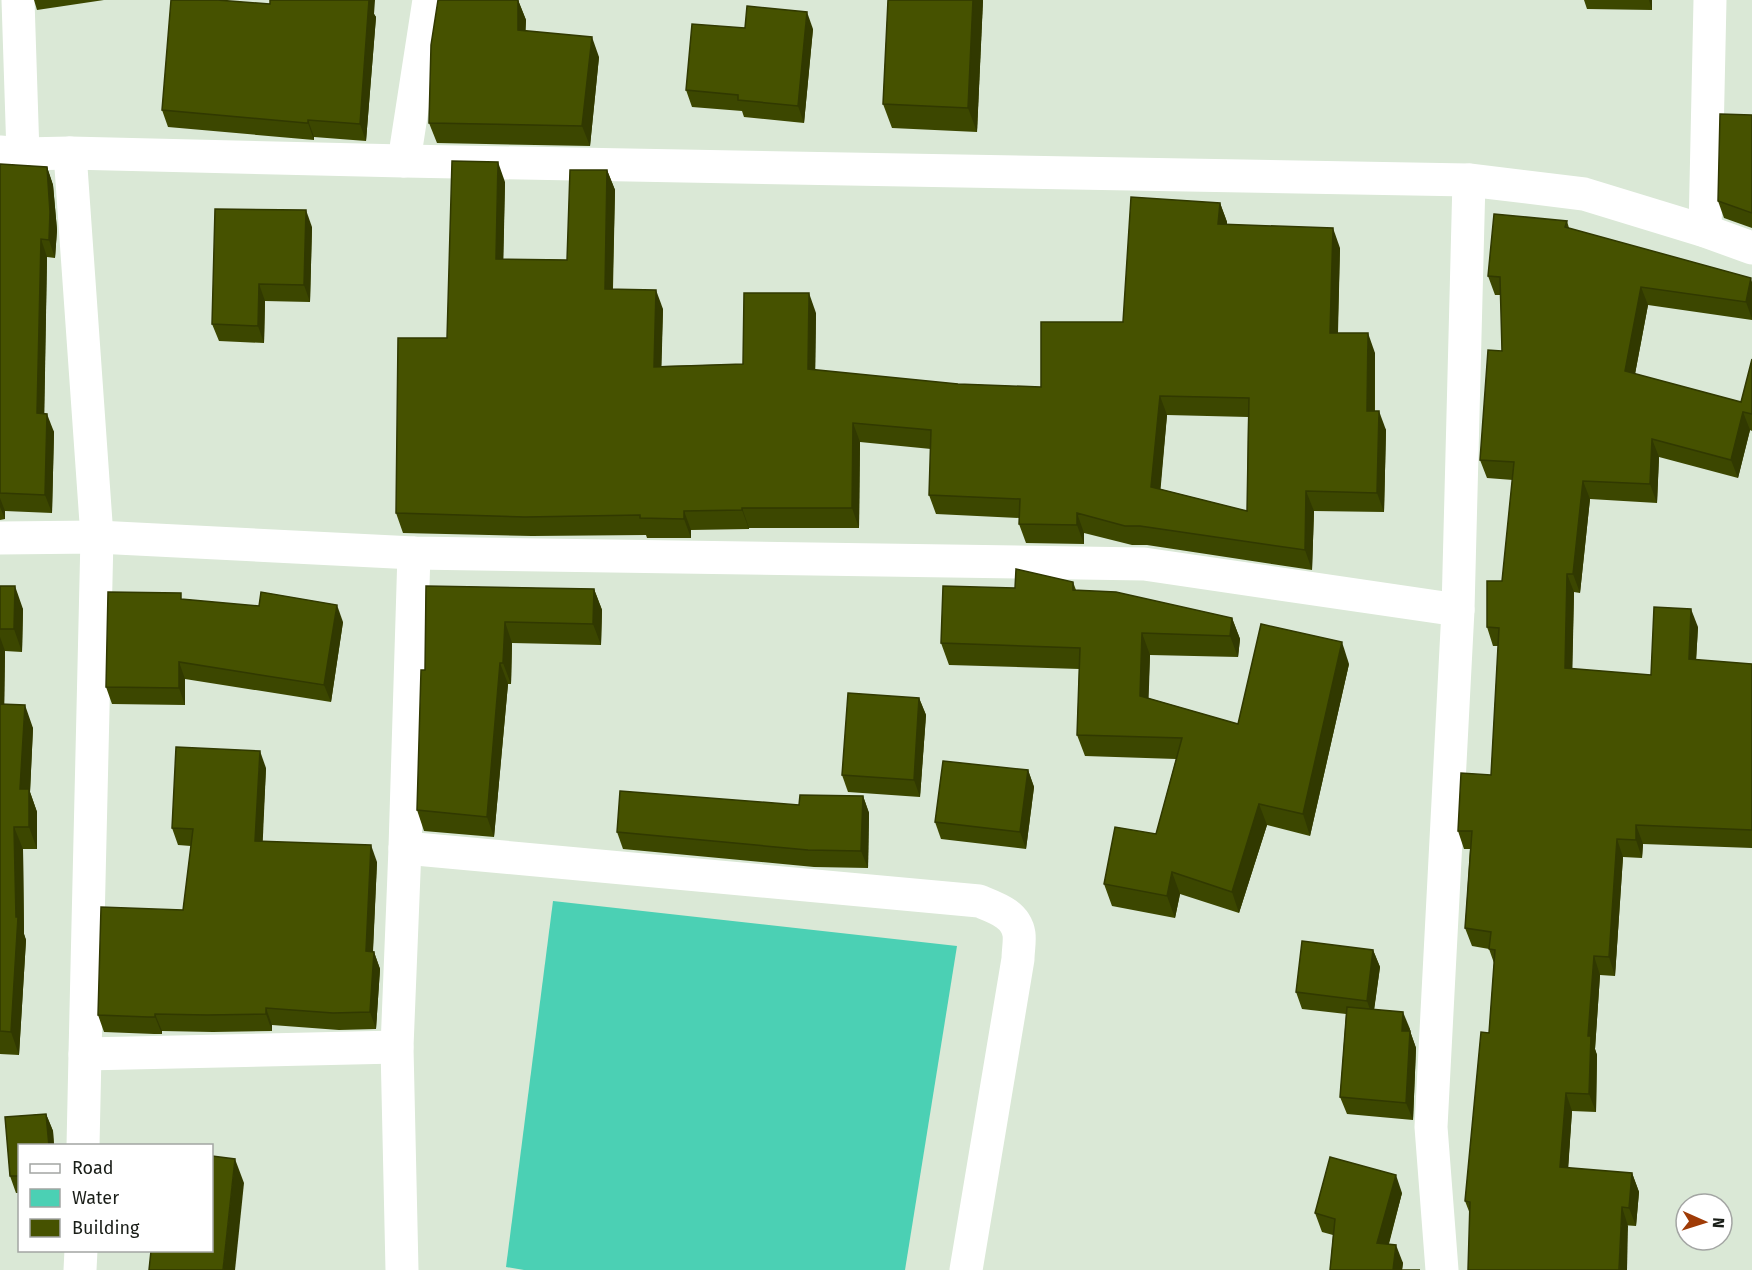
<svg xmlns="http://www.w3.org/2000/svg" width="1752" height="1270" font-family="'Fira Sans',sans-serif">
  <style>
    .water { fill: #4bd0b4 }
    .lines { fill: none; stroke-linecap: round; stroke-linejoin: round }
    .minor { stroke: #fff; stroke-width: 33 }
    .wall { fill: #3c4700; fill-rule: evenodd }
    .shaded-wall { fill: #313900 }
    .building { fill: #465200; stroke: #313900; stroke-width: 1.5; fill-rule: evenodd }
  </style>
  <rect width="100%" height="100%" fill="#dae8d6"/>
  <path class="water" d="M553,901L957,946L905,1270H524L506,1267Z"/>
  <g class="lines">
    <g class="minor">
      <path d="M18,0L23,154"/>
      <path d="M0,152L23,154L70,153L404,161L1469,180L1584,194L1705,231L1752,248"/>
      <path d="M70,153L97,537L85,1054L397,1047"/>
      <path d="M404,161L429,0"/>
      <path d="M1705,231L1710,0"/>
      <path d="M0,538L97,537L414,553L1144,564L1458,610"/>
      <path d="M405,848L979,901C996,908 1016,914 1019,934C1020,942 1018,951 1018,959L966,1270"/>
      <path d="M83,1146L85,1054"/>
      <path d="M80,1270L81,1250"/>
      <path d="M402,1270L397,1047L405,848L414,553"/>
      <path d="M1442,1270L1431,1127L1458,610L1469,180"/>
    </g>
  </g>
  <g class="wall">
    <path d="M34,0H104L37,10Z"/>
    <path d="M518,0L526,20L525,31L599,57L590,146L437,143L429,123Z"/>
    <path d="M888,0H983L977,132L892,128L883,104Z"/>
    <path d="M1584,0H1652V10L1587,9Z"/>
    <path d="M374,14L376,17L366,141L314,137V140L168,127L162,110Z"/>
    <path d="M745,28L813,29L804,123L744,117L742,111L692,107L686,90Z"/>
    <path d="M1752,115V228L1724,218L1718,201Z"/>
    <path d="M0,164L47,167L53,185L57,230L55,258L47,257L44,414L54,432L52,513L5,511V519L0,520Z"/>
    <path d="M607,170L615,190L613,289L663,309L661,366L743,364L816,313L815,370L958,384L1041,387L1123,322L1220,203L1227,222V225L1340,248L1338,333L1375,353V411L1386,430L1384,512L1314,511L1312,570L1147,545H1132L1084,533V544L1026,543L1019,524V518L936,514L929,495L931,449L860,442L859,528H749V529L691,530V538H647L646,535L532,536L403,533L396,513L447,338L505,182L503,259L567,260ZM1167,415L1248,417L1247,511L1160,489Z"/>
    <path d="M1567,221L1569,228L1752,282V320L1648,305L1635,374L1741,402L1752,359V431L1750,430L1738,478L1659,457L1657,503L1590,499L1580,593L1574,592L1572,669L1651,675L1698,627L1696,660L1752,664V848L1643,844L1642,858L1623,857L1615,976L1600,975L1595,1049L1597,1055L1596,1112L1572,1111L1568,1168L1632,1173L1639,1192L1636,1226L1470,1214L1465,1201L1489,1033L1494,963L1489,949L1472,946L1465,928L1470,849H1464L1458,831L1491,775L1498,646H1493L1487,627L1502,581L1513,480L1487,478L1480,460L1502,351L1501,295H1495L1488,276Z"/>
    <path d="M312,227L310,302L265,301L264,343L219,341L212,324Z"/>
    <path d="M1073,582L1076,590L1232,618L1240,639L1238,657L1150,655L1148,698L1238,724L1349,664L1310,836L1267,825L1239,913L1180,894L1175,918L1112,906L1104,884L1156,834L1176,759L1085,756L1077,735L1079,669L949,665L941,643L1015,588Z"/>
    <path d="M0,586L23,609L22,652L5,651L4,704L33,728L30,792L37,812V849H23L24,934L26,940L19,1055L0,1054Z"/>
    <path d="M426,586L594,589L602,610L601,645L512,643L511,684H508L494,837L424,831L417,810L425,670Z"/>
    <path d="M183,599L343,622L331,702L185,679V705L112,704L106,687Z"/>
    <path d="M919,698L926,715L920,797L848,792L842,775Z"/>
    <path d="M266,768L262,842L377,862L373,952H374L380,969L376,1029L339,1030L272,1025V1031L213,1032L162,1031V1034H154L104,1032L98,1015L183,910L191,846L178,845L172,828Z"/>
    <path d="M1028,770L1034,787L1026,849L941,839L935,822Z"/>
    <path d="M863,796L869,813L868,868L814,867L623,849L617,832Z"/>
    <path d="M1373,950L1380,967L1374,1009L1410,1029L1409,1031H1410L1416,1048L1413,1120L1347,1114L1340,1097L1346,1014L1302,1009L1296,992Z"/>
    <path d="M46,1114L53,1131L54,1146H20V1193H16L10,1176L5,1117Z"/>
    <path d="M1402,1193L1389,1244L1403,1263L1402,1270H1330L1333,1235L1322,1232L1315,1213Z"/>
  </g>
  <g class="shaded-wall">
    <path d="M368,0H375L374,14L376,17L366,141L360,124Z"/>
    <path d="M518,0L526,20L525,50L518,30Z"/>
    <path d="M973,0H983L977,132L968,108Z"/>
    <path d="M1649,0H1652V10Z"/>
    <path d="M807,12L813,29L804,123L798,106Z"/>
    <path d="M592,37L599,57L590,146L582,126Z"/>
    <path d="M308,120L314,137V140L308,123Z"/>
    <path d="M498,162L505,182L503,278L496,259Z"/>
    <path d="M47,167L53,185L57,230L55,258L49,240Z"/>
    <path d="M607,170L615,190L612,308L605,289Z"/>
    <path d="M1220,203L1227,222L1226,244L1218,224Z"/>
    <path d="M306,210L312,227L310,302L304,285Z"/>
    <path d="M1333,228L1340,248L1337,353L1330,333Z"/>
    <path d="M41,239L47,257L44,431L37,413Z"/>
    <path d="M1751,278L1752,282V319L1746,302Z"/>
    <path d="M259,284L265,301L264,343L258,326Z"/>
    <path d="M1641,287L1648,305L1632,390L1625,371Z"/>
    <path d="M656,290L663,309L661,386L654,367Z"/>
    <path d="M809,293L816,313L815,388L808,369Z"/>
    <path d="M1368,333L1375,353L1374,430L1367,411Z"/>
    <path d="M1160,396L1167,415L1159,507L1151,487Z"/>
    <path d="M1379,411L1386,430L1384,512L1377,493Z"/>
    <path d="M1743,412L1750,430L1738,478L1731,460Z"/>
    <path d="M47,414L54,432L52,513L45,495Z"/>
    <path d="M853,423L860,442L859,528L852,508Z"/>
    <path d="M1652,439L1659,457L1657,503L1650,484Z"/>
    <path d="M1583,481L1590,499L1580,593L1573,574Z"/>
    <path d="M1306,491L1314,511L1312,570L1305,550Z"/>
    <path d="M0,498L5,511V519L0,507Z"/>
    <path d="M742,508L749,528V529L742,510Z"/>
    <path d="M684,511L691,530V538L684,519Z"/>
    <path d="M1077,513L1084,533V544L1077,525Z"/>
    <path d="M1567,574L1574,592L1572,687L1565,668Z"/>
    <path d="M15,586L23,609L22,652L14,629Z"/>
    <path d="M594,589L602,610L601,645L593,624Z"/>
    <path d="M337,605L343,622L331,702L324,685Z"/>
    <path d="M1691,609L1698,627L1695,678L1689,659Z"/>
    <path d="M1232,618L1240,639L1238,657L1230,636Z"/>
    <path d="M505,622L512,643L511,684L503,663Z"/>
    <path d="M1142,633L1150,655L1148,717L1140,696Z"/>
    <path d="M0,637L5,651L4,727L0,715Z"/>
    <path d="M1342,642L1349,664L1310,836L1303,814Z"/>
    <path d="M179,662L185,679V705L179,688Z"/>
    <path d="M500,663L508,684L494,837L487,817Z"/>
    <path d="M919,698L926,715L920,797L914,780Z"/>
    <path d="M25,705L33,728L30,792L37,812V849L29,827L20,789Z"/>
    <path d="M260,751L266,768L262,858L255,841Z"/>
    <path d="M1028,770L1034,787L1026,849L1020,832Z"/>
    <path d="M863,796L869,813L868,868L861,851Z"/>
    <path d="M1259,804L1267,825L1239,913L1232,892Z"/>
    <path d="M1636,825L1643,844L1642,858L1636,840Z"/>
    <path d="M14,827L23,849L24,934L26,940L19,1055L11,1032L16,917Z"/>
    <path d="M1617,839L1623,857L1615,976L1609,957Z"/>
    <path d="M371,845L377,862L372,968L366,951Z"/>
    <path d="M1172,872L1180,894L1175,918L1167,896Z"/>
    <path d="M1373,950L1380,967L1373,1018L1367,1001Z"/>
    <path d="M374,952L380,969L376,1029L370,1012Z"/>
    <path d="M1594,956L1600,975L1595,1049L1597,1055L1596,1112L1589,1094L1588,1036Z"/>
    <path d="M266,1008L272,1025V1031L266,1014Z"/>
    <path d="M1403,1012L1410,1029L1408,1048L1402,1031Z"/>
    <path d="M155,1014L162,1031V1034L155,1017Z"/>
    <path d="M1410,1031L1416,1048L1413,1120L1406,1103Z"/>
    <path d="M1566,1093L1572,1111L1567,1186L1560,1167Z"/>
    <path d="M46,1114L53,1131L54,1146H49Z"/>
    <path d="M235,1159L244,1183L235,1270H223Z"/>
    <path d="M1632,1173L1639,1192L1636,1226L1629,1208Z"/>
    <path d="M1396,1175L1402,1193L1384,1261L1377,1243Z"/>
    <path d="M1622,1207L1628,1226L1627,1270H1619Z"/>
    <path d="M1396,1245L1403,1263L1402,1270H1393Z"/>
  </g>
  <g class="building">
    <path d="M171,0H217L270,4V0H369L360,124L308,120V123H306L162,110Z"/>
    <path d="M438,0H518V30L592,37L582,126L429,123L431,45Z"/>
    <path d="M888,0H973L968,108L883,104Z"/>
    <path d="M747,6L807,12L798,106L738,100V95L686,90L692,24L745,28Z"/>
    <path d="M1720,114L1752,115V213L1718,201Z"/>
    <path d="M452,161L498,162L496,259L567,260L570,170H607L605,289L656,290L654,367L743,364L744,293H809L808,369L958,384L1041,387V322H1123L1131,197L1220,203L1218,224L1333,228L1330,333H1368L1367,411H1379L1377,493L1306,491L1305,550L1140,526H1125L1077,513V525L1019,524L1020,499L929,495L931,430L853,423L852,508H742V510L684,511V519L640,518V515L525,517L396,513L398,338H447ZM1160,396L1249,398L1247,511L1151,487Z"/>
    <path d="M0,164L47,167L50,212L49,240L41,239L37,413L47,414L45,495L0,493Z"/>
    <path d="M215,209L306,210L304,285L259,284L258,326L212,324Z"/>
    <path d="M1494,214L1567,221L1565,227L1751,278L1746,302L1641,287L1625,371L1741,402L1752,359V414L1743,412L1731,460L1652,439L1650,484L1583,481L1573,574H1567L1565,668L1651,675L1654,607L1691,609L1689,659L1752,664V830L1636,825V840L1617,839L1609,957L1594,956L1588,1036H1591L1589,1094L1566,1093L1560,1167L1632,1173L1629,1208L1622,1207L1619,1270H1468L1470,1202L1465,1201L1481,1032L1489,1033L1495,950L1489,949L1491,932L1465,928L1472,831H1458L1461,773L1491,775L1499,628L1487,627V581H1502L1514,462L1480,460L1488,350L1502,351L1500,277L1488,276Z"/>
    <path d="M1016,569L1073,582V590L1116,592L1232,618L1230,636L1142,633L1140,696L1238,724L1261,624L1342,642L1303,814L1259,804L1232,892L1172,872L1167,896L1104,884L1115,827L1156,834L1182,738L1077,735L1080,648L941,643L943,586L1015,588Z"/>
    <path d="M0,586H15L14,629H0Z"/>
    <path d="M426,586L594,589L593,624L505,622L503,663H500L487,817L417,810L421,670H425Z"/>
    <path d="M108,592L181,593V599L259,606L261,592L337,605L324,685L179,662V688L106,687Z"/>
    <path d="M848,693L919,698L914,780L842,775Z"/>
    <path d="M0,704L25,705L20,789H29V827H14L16,917H18L11,1032L0,1031Z"/>
    <path d="M176,747L260,751L255,841L371,845L366,951L374,952L370,1012L333,1013L266,1008V1014L207,1015L155,1014V1017H148L98,1015L101,907L183,910L193,829L172,828Z"/>
    <path d="M943,761L1028,770L1020,832L935,822Z"/>
    <path d="M620,791L799,805L800,795L863,796L861,851L808,850L617,832Z"/>
    <path d="M1302,941L1373,950L1367,1001L1296,992Z"/>
    <path d="M1347,1007L1403,1012L1402,1031H1410L1406,1103L1340,1097Z"/>
    <path d="M46,1114L49,1146H20V1176H10L5,1117Z"/>
    <path d="M212,1156L235,1159L223,1270H149L151,1251H212Z"/>
    <path d="M1330,1157L1396,1175L1377,1243L1396,1245L1393,1270H1420H1330L1335,1219L1315,1213Z"/>
  </g>
  <rect x="18" y="1144" width="195" height="108" fill="#ffffff" stroke="#a3a5a3" stroke-width="1.5"/>
  <rect x="30" y="1164" width="30" height="9" fill="#ffffff" stroke="#a3a5a3" stroke-width="1.5"/>
  <text x="72" y="1174" font-size="18" fill="#1a1e18">Road</text>
  <rect x="30" y="1189" width="30" height="18" fill="#4bd0b4" stroke="#a3a5a3" stroke-width="1.5"/>
  <text x="72" y="1204" font-size="18" fill="#1a1e18">Water</text>
  <rect x="30" y="1219" width="30" height="18" fill="#465200" stroke="#a3a5a3" stroke-width="1.5"/>
  <text x="72" y="1234" font-size="18" fill="#1a1e18">Building</text>
  <g transform="translate(1704 1222) rotate(93)"><circle r="28" fill="#ffffff" stroke="#a3a5a3" stroke-width="1.5"/>
  <path d="M0-4.5L10 22L0 15L-10 22Z" fill="#9f3b06"/>
  <text y="-9" font-size="16" font-weight="bold" text-anchor="middle" fill="#1a1e18">N</text>
  </g>
</svg>
